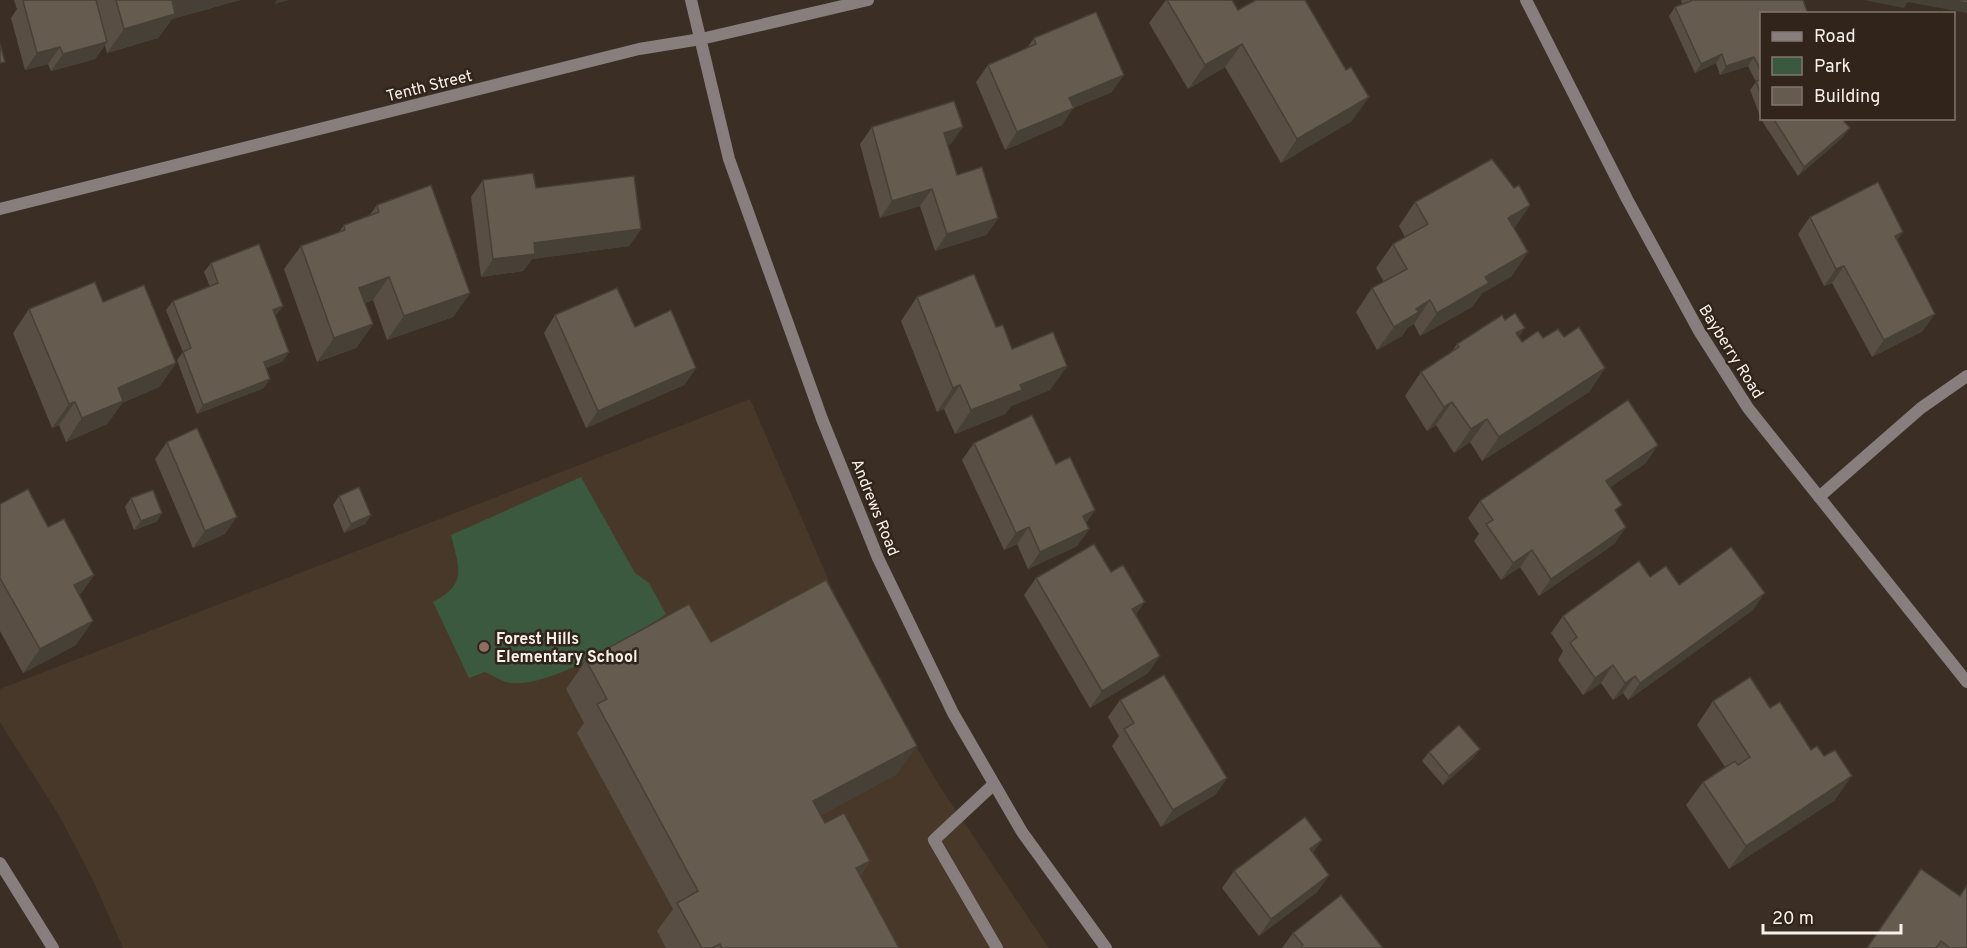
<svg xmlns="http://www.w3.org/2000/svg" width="1967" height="948" font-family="Overpass,sans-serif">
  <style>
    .built { fill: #483829 }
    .green { fill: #3a593f }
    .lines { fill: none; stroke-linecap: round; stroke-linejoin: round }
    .lane { stroke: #877e7d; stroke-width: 12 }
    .street { stroke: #877e7d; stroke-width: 12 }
    .wall { fill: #584e44 }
    .shaded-wall { fill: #474037 }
    .building { fill: #665b4f; stroke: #474037; stroke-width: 1.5 }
    .education-dot { fill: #8d6e63; stroke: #31251b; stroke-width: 2 }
    .labels { text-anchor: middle; stroke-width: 5; stroke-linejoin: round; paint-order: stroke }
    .street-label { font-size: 16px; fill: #f8f0ea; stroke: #31251b }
    .poi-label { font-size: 16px; font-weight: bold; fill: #f8f0ea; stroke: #31251b; text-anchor: start }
  </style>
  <rect width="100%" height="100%" fill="#3b2f25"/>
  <path class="built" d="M750,399L842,611L879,683L940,787L1049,948H123L93,880L60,817L0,722V689Z"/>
  <path class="green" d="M581,477L635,573L649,583L666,614C634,637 549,688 511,683C503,682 493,676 485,672L469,678L433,602C468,584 459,568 451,535Z"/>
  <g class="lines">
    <g class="lane">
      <path d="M1819,497L1921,408L1967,376"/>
      <path d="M994,784L934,840L997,948"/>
    </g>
    <g class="street">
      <path d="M691,0L729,159L822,419L878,558L953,713L1022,832L1106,948"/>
      <path d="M1526,0L1627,199L1699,331L1748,408L1967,682"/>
      <path d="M0,209L639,49L701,39L868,0"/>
      <path d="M0,863L53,948"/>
    </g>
  </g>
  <g class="wall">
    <path d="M14,0H240L172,19L158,38L107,53L105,45L95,59L51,71L48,64L25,70L11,18L17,9Z"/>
    <path d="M1166,0H1232L1238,10L1346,70L1352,121L1281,163L1225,67L1188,89L1149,23Z"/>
    <path d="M1681,0H1803L1761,14V118H1841L1843,137L1798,176L1762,121L1750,90L1756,82L1748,66L1720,75L1716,63L1695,73L1669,16L1675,7L1682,4Z"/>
    <path d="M1034,38L1112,92L1073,108L1062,125L1005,150L976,82L988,65L1027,48Z"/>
    <path d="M872,127L951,144L947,145L957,175L998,218L986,235L935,251L920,206L880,218L860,144Z"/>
    <path d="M483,180L536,188L641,229L629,246L532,259L523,271L481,277L471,197Z"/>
    <path d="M1514,188L1530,205L1514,228L1512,276L1482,293L1472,307L1420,336L1414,324L1408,327L1402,336L1377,350L1356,312L1372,288L1384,282L1376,268L1393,244L1405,237L1399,226L1415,202Z"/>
    <path d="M377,205L470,293L453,317L387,340L373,300L365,303L373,324L356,348L317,362L284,269L301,246L339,232L344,225L369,216Z"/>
    <path d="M1810,217L1897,240L1923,331L1872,357L1832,283L1824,286L1798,234Z"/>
    <path d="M211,263L283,306L275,316L283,361L266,368L264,388L197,414L177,360L183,352L166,310L173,301L210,287L204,272Z"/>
    <path d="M917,297L996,327L1012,349L1067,366L1050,390L1011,406L1005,414L955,434L944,409L937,412L901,321Z"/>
    <path d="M103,302L176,363L159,387L122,403L107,424L66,442L59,425L52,428L13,333L29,309Z"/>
    <path d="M555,315L635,327L696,368L684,385L586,428L544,333Z"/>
    <path d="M1505,320L1522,342L1543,338L1564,337L1605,368L1589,392L1482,461L1470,442L1454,453L1436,425L1427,431L1405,396L1421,372L1450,354L1457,344Z"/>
    <path d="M167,442L225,534L193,548L155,459Z"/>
    <path d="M974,443L1056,464L1095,510L1086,523L1089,529L1077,546L1028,569L1017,544L1004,550L962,460Z"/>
    <path d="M1646,463L1610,487L1617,513L1626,527L1614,544L1539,596L1520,567L1501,580L1474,541L1479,534L1468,518L1480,501Z"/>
    <path d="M339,496L371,515L365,524L344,533L333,505Z"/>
    <path d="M131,498L162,513L156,522L134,530L125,507Z"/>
    <path d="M0,504L48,527L94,575L79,596L76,645L23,673L0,631Z"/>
    <path d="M1650,577L1679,585L1753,610L1628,700L1623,693L1613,700L1601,683L1583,695L1558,660L1563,651L1551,633L1563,616Z"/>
    <path d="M1036,578L1135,615L1148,673L1090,708L1024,595Z"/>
    <path d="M711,642L897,774L821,815L825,823L870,861L860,876L899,948H666L657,931L673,909L577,733L584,723L566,689L586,660Z"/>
    <path d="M1120,700L1227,778L1215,795L1161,827L1112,746L1119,736L1108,717Z"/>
    <path d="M1713,701L1770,708L1835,800L1729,869L1686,805L1703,782L1725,767L1697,725Z"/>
    <path d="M1480,749L1473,758L1443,785L1422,761L1429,752Z"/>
    <path d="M1313,854L1329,875L1317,892L1259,936L1222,888L1234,871Z"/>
    <path d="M1960,896L1967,948H1866Z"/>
    <path d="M1293,933L1383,948H1282Z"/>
  </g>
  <g class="shaded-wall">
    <path d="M171,0H240L172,19L158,38L107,53L124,29Z"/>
    <path d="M277,0H289L274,4Z"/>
    <path d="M1864,0H1951L1967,3V13L1908,2L1904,8Z"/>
    <path d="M107,42L95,59L51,71L63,54Z"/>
    <path d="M1242,44L1225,67L1188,89L1205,65Z"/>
    <path d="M60,47L48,64L25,70L37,53Z"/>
    <path d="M1722,54L1716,63L1695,73L1701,64Z"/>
    <path d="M1754,57L1748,66L1720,75L1726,66Z"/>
    <path d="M1124,75L1112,92L1073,108L1062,125L1005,150L1017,132L1069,98Z"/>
    <path d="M1369,97L1352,121L1281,163L1297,139Z"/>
    <path d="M963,127L951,144L932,150L944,133Z"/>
    <path d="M1850,128L1843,137L1798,176L1804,167Z"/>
    <path d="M932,189L920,206L880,218L892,201Z"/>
    <path d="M1530,205L1514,229L1508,218Z"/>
    <path d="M998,218L986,235L935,251L947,234Z"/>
    <path d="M641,229L629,246L532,259L523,271L481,277L493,259L534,243Z"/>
    <path d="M1903,232L1891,249L1895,236Z"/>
    <path d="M1528,252L1512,276L1482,293L1472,307L1420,336L1437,313L1485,277Z"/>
    <path d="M1844,266L1832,283L1824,286L1836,269Z"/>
    <path d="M389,277L373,300L342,311L359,288Z"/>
    <path d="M470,293L453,317L387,340L404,316Z"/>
    <path d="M1430,300L1414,324L1408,327L1402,336L1377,350L1394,327L1416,309Z"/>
    <path d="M283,306L276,315L267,319L273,310Z"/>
    <path d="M1935,314L1923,331L1872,357L1884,340Z"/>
    <path d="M373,324L356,348L317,362L334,338Z"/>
    <path d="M1525,328L1508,352L1516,333Z"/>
    <path d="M289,352L283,361L257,371L264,362Z"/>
    <path d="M176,363L159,387L122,403L107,424L66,442L82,418L118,388Z"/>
    <path d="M1067,366L1050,390L1011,406L1005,414L955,434L971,410L1020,385Z"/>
    <path d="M696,368L684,385L586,428L598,411Z"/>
    <path d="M1605,368L1589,392L1482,461L1499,437Z"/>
    <path d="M270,379L264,388L197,414L203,405Z"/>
    <path d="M960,385L944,409L937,412L953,388Z"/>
    <path d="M75,402L59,425L52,428L69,404Z"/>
    <path d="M1452,402L1436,425L1427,431L1444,407Z"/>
    <path d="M1487,419L1470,442L1454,453L1471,429Z"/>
    <path d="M1658,445L1646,463L1594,498L1606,481Z"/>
    <path d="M1095,510L1083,527V516Z"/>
    <path d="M162,513L156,522L134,530L141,521Z"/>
    <path d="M371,515L365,524L344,533L351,524Z"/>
    <path d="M237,517L225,534L193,548L205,531Z"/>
    <path d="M1029,527L1017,544L1004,550L1016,533Z"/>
    <path d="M1626,527L1614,544L1539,596L1551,579Z"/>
    <path d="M1089,529L1077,546L1028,569L1040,552Z"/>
    <path d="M1532,550L1520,567L1501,580L1513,563Z"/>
    <path d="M94,575L77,599L74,585Z"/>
    <path d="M1765,593L1753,610L1628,700L1640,683Z"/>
    <path d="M1145,602L1133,619L1132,609Z"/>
    <path d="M93,621L76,645L23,673L40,649Z"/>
    <path d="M1160,656L1148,673L1090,708L1102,691Z"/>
    <path d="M1613,665L1601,683L1583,695L1595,678Z"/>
    <path d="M1635,676L1623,693L1613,700L1625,683Z"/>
    <path d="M917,746L897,774L793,830L813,801Z"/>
    <path d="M1480,749L1473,758L1443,785L1449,776Z"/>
    <path d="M1852,776L1835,800L1729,869L1746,846Z"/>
    <path d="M1227,778L1215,795L1161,827L1173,810Z"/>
    <path d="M1322,840L1310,857V849Z"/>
    <path d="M870,861L850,889L856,868Z"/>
    <path d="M1329,875L1317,892L1259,936L1271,919Z"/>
  </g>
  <g class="building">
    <path d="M26,0H96L107,42L63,54L60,47L37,53L23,1Z"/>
    <path d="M116,0H172L175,14L124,29Z"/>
    <path d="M1167,0H1232L1238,10L1256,0H1305L1346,70L1351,67L1369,97L1297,139L1242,44L1205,65Z"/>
    <path d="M1691,0H1803L1808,14H1761V71L1754,57L1726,66L1722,54L1701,64L1675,7L1691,1Z"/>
    <path d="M1951,0H1967V3Z"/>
    <path d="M1096,12L1124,75L1069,98L1074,108L1017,132L988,65L1036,44L1034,38Z"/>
    <path d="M0,44L5,62L0,63Z"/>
    <path d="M1761,80V95L1756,81Z"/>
    <path d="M954,101L963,127L944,133L957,175L982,167L998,218L947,234L932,189L892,201L872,127Z"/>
    <path d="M1773,118H1841L1850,128L1804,167Z"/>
    <path d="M1492,159L1514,188L1519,185L1530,205L1508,218L1528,252L1485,277L1489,283L1437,313L1430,300L1416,309L1419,312L1394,327L1372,288L1407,269L1393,244L1428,224L1415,202Z"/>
    <path d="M533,173L536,188L634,176L641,229L534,243L535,254L493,259L483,180Z"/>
    <path d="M1878,182L1903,232L1895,236L1935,314L1884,340L1844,266L1836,269L1810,217Z"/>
    <path d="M431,185L470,293L404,316L389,277L359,288L373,324L334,338L301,246L345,230L344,225L379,212L377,205Z"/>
    <path d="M259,244L283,306L273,310L289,352L264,362L270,379L203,405L183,352L191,348L173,301L218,283L211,263Z"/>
    <path d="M974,274L996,327L1003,325L1012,349L1053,332L1067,366L1020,385L1022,390L971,410L960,385L953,388L917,297Z"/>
    <path d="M95,282L103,302L144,285L176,363L118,388L123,401L82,418L75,402L69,404L29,309Z"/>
    <path d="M617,288L635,327L671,310L696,368L598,411L555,315Z"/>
    <path d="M1515,313L1525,328L1516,333L1522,342L1538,331L1543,338L1558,329L1564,337L1579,327L1605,368L1499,437L1487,419L1471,429L1452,402L1444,407L1421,372L1459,347L1457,344L1502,315L1505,320Z"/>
    <path d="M1628,400L1658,445L1606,481L1622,505L1615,510L1626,527L1551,579L1532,550L1513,563L1486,524L1493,520L1480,501Z"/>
    <path d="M1032,415L1056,464L1070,457L1095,510L1083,516L1089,529L1040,552L1029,527L1016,533L974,443Z"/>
    <path d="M197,428L237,517L205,531L167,442Z"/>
    <path d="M359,487L371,515L351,524L339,496Z"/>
    <path d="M28,489L48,527L64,519L94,575L74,585L93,621L40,649L0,578V504Z"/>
    <path d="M153,490L162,513L141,521L131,498Z"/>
    <path d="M1094,544L1111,572L1123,565L1145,602L1132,609L1160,656L1102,691L1036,578Z"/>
    <path d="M1731,547L1765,593L1640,683L1635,676L1625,683L1613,665L1595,678L1570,643L1577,637L1563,616L1639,561L1650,577L1666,566L1679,585Z"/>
    <path d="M826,580L917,746L813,801L825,823L844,813L870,861L856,868L899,948H722L720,944L712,948H702L677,903L698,891L597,704L607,699L586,660L689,604L711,642Z"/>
    <path d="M1164,675L1227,778L1173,810L1124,729L1134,723L1120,700Z"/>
    <path d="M1750,677L1770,708L1780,702L1811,750L1817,746L1824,756L1835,750L1852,776L1746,846L1703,782L1735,761L1738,765L1750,757L1713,701Z"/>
    <path d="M1459,725L1480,749L1449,776L1429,752Z"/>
    <path d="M1305,817L1322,840L1310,849L1329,875L1271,919L1234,871Z"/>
    <path d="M1921,869L1960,896L1967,885V948H1950L1941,941L1936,948H1867Z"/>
    <path d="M1341,895L1383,948H1301L1303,945L1293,933Z"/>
  </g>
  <circle class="education-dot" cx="484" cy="647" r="6"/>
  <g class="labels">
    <g class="street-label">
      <text transform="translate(429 85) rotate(-14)" y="6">Tenth Street</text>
      <text transform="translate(1732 351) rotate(58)" y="6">Bayberry Road</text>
      <text transform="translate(876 507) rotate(68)" y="6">Andrews Road</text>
    </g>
    <g class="poi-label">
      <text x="496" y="644">Forest Hills<tspan x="496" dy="18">Elementary School</tspan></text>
    </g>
  </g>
  <rect x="1760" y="12" width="195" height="108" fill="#31251b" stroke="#81766e" stroke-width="1.5"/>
  <rect x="1772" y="32" width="30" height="9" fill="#877e7d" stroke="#81766e" stroke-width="1.5"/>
  <text x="1814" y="42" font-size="18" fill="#f8f0ea">Road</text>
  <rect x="1772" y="57" width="30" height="18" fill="#3a593f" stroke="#81766e" stroke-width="1.5"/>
  <text x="1814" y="72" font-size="18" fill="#f8f0ea">Park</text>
  <rect x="1772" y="87" width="30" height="18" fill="#665b4f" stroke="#81766e" stroke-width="1.5"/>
  <text x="1814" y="102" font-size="18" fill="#f8f0ea">Building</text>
  <path d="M1763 924v9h138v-9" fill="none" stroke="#f8f0ea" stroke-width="3"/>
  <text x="1772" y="924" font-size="18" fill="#f8f0ea" stroke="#31251b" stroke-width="4.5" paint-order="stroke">20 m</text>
</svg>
